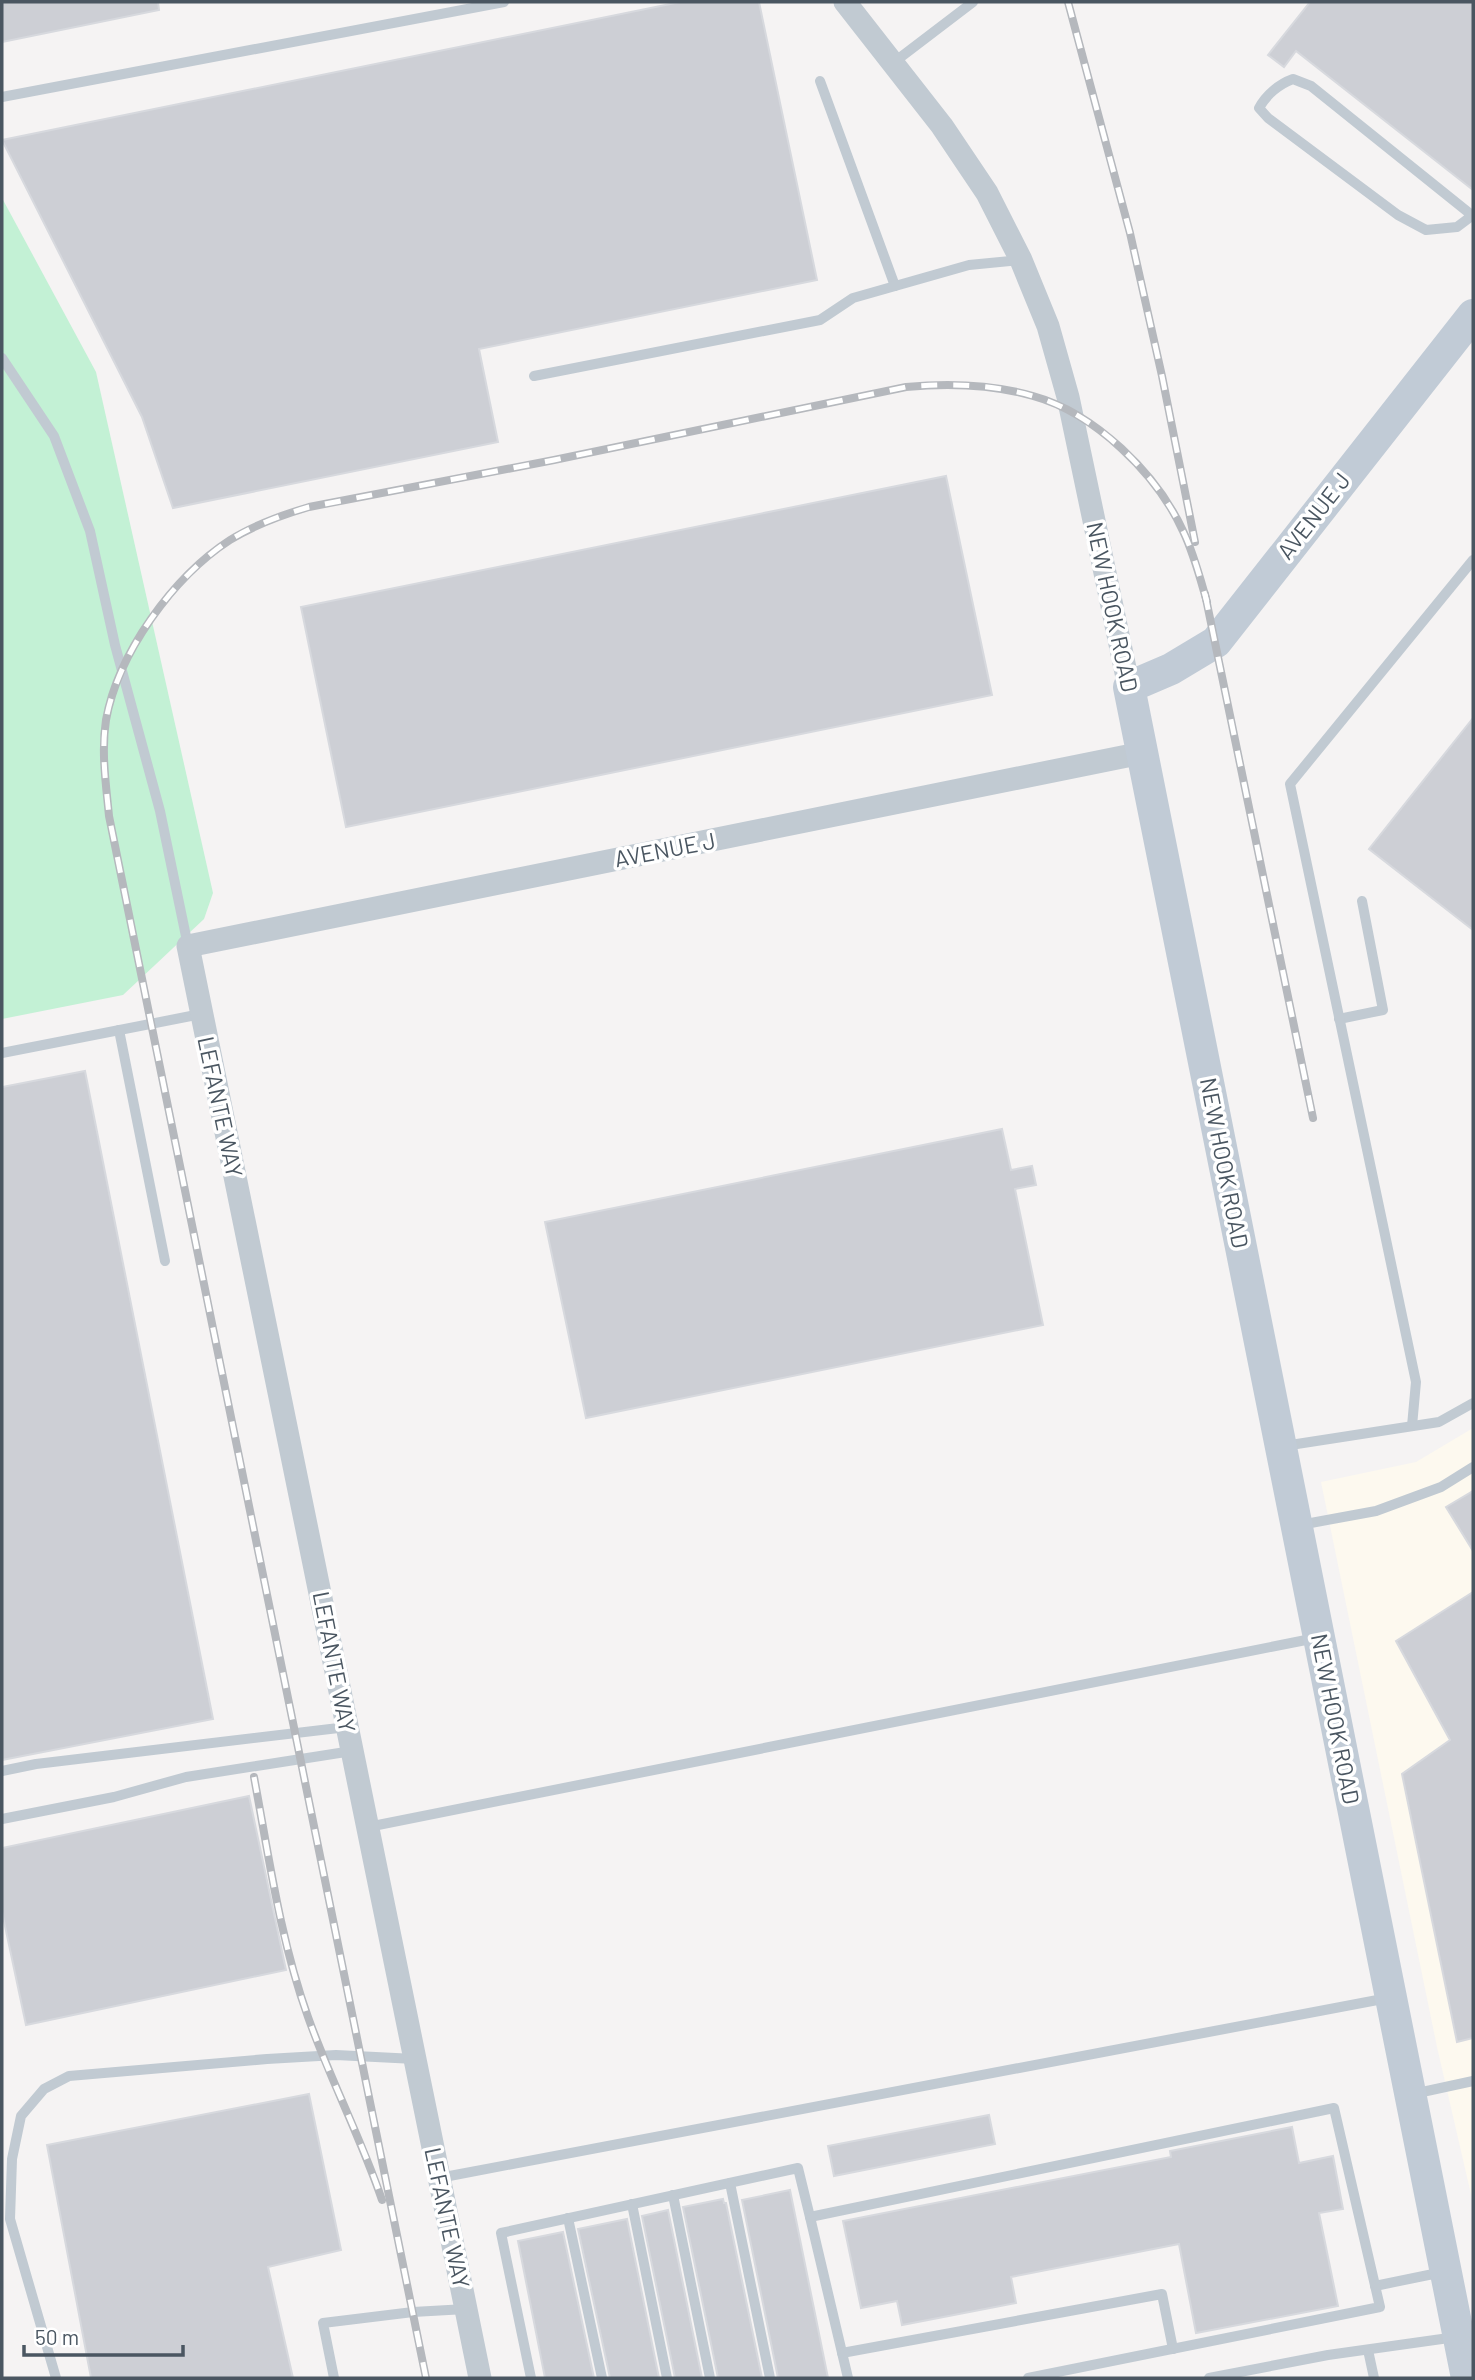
<svg xmlns="http://www.w3.org/2000/svg" width="1475" height="2380" font-family="Barlow,sans-serif">
  <style>
    .commercial { fill: #fdf9ef }
    .green { fill: #c3f1d5 }
    .building { fill: #cdcfd5; stroke: #d7d9de; stroke-width: 2 }
    .lines { fill: none; stroke-linecap: round; stroke-linejoin: round }
    .lane { stroke: #c1cad2; stroke-width: 10 }
    .street { stroke: #c1cad2; stroke-width: 23 }
    .secondary { stroke: #c1cbd6; stroke-width: 32 }
    .rail-casing { stroke: #b5b8bd; stroke-width: 8 }
    .rail { stroke: #fff; stroke-width: 5; stroke-dasharray: 16; stroke-linecap: butt }
    .labels { text-anchor: middle; stroke-width: 7; stroke-linejoin: round; paint-order: stroke }
    .street-label { font-size: 23px; fill: #4a5661; stroke: #fff }
  </style>
  <rect width="100%" height="100%" fill="#f5f3f3"/>
  <path class="commercial" d="M1473,1428V2203L1437,2047L1321,1482L1416,1462Z"/>
  <path class="green" d="M2,198L96,372L213,893L204,919L123,995L2,1019Z"/>
  <g class="building">
    <path d="M2,2H158L159,10L2,42Z"/>
    <path d="M680,2H759L817,280L479,349L498,442L173,508L142,417L2,140Z"/>
    <path d="M1310,2H1473V190L1296,51L1284,67L1268,55Z"/>
    <path d="M946,476L992,695L346,827L301,607Z"/>
    <path d="M1473,718V930L1369,849Z"/>
    <path d="M85,1071L213,1719L2,1760V1087Z"/>
    <path d="M1002,1129L1011,1170L1032,1166L1036,1185L1015,1189L1043,1325L586,1418L545,1222Z"/>
    <path d="M1473,1491V1551L1446,1507Z"/>
    <path d="M1473,1592V2038L1457,2042L1402,1774L1450,1740L1396,1641Z"/>
    <path d="M249,1796L286,1970L26,2025L2,1912V1848Z"/>
    <path d="M309,2094L341,2250L268,2267L293,2378H91L47,2145Z"/>
    <path d="M989,2115L995,2144L834,2176L828,2146Z"/>
    <path d="M1292,2127L1299,2163L1333,2156L1343,2209L1319,2213L1338,2306L1196,2333L1179,2244L1011,2277L1016,2303L902,2325L897,2301L861,2308L843,2221L1171,2157L1170,2151Z"/>
    <path d="M790,2190L828,2378H778L742,2200Z"/>
    <path d="M723,2199L724,2203H726L762,2378H718L683,2207Z"/>
    <path d="M668,2210L702,2378H675L642,2216Z"/>
    <path d="M627,2219L659,2378H610L578,2229Z"/>
    <path d="M563,2232L594,2378H545L518,2241Z"/>
  </g>
  <g class="lines">
    <g class="lane">
      <path d="M893,63L973,2"/>
      <path d="M820,81L895,286"/>
      <path d="M2,97L504,2"/>
      <path d="M1473,215L1457,227L1426,230L1398,215L1268,118L1259,108C1266,95 1279,84 1293,79L1311,86L1473,216"/>
      <path d="M2,358L54,436L90,531L115,645L160,811L188,946"/>
      <path d="M534,376L820,320L853,298L969,265L1021,260"/>
      <path d="M1339,1019L1383,1010L1362,901"/>
      <path d="M119,1030L165,1261"/>
      <path d="M2,1053L201,1014"/>
      <path d="M1412,1426L1416,1382L1290,784L1473,560"/>
      <path d="M1284,1446L1439,1422L1473,1403"/>
      <path d="M1300,1525L1376,1511L1441,1487L1473,1467"/>
      <path d="M2,1771L36,1764L347,1727"/>
      <path d="M2,1819L114,1797L186,1777L352,1751"/>
      <path d="M368,1827L1316,1638"/>
      <path d="M1413,2094L1473,2081"/>
      <path d="M439,2178L1388,1998"/>
      <path d="M730,2183L770,2378"/>
      <path d="M673,2195L710,2378"/>
      <path d="M632,2204L667,2378"/>
      <path d="M810,2217L848,2378"/>
      <path d="M568,2218L602,2378"/>
      <path d="M1375,2286L1443,2272"/>
      <path d="M1368,2350L1374,2378"/>
      <path d="M842,2353L1162,2294L1173,2349"/>
      <path d="M56,2378L10,2219L12,2159L21,2116L44,2089L69,2076L267,2059L336,2055L415,2059"/>
      <path d="M334,2378L323,2323L413,2312L466,2309"/>
      <path d="M531,2378L501,2233L798,2168L810,2217L1334,2108L1380,2307L1028,2378"/>
      <path d="M1209,2378L1328,2355L1456,2337"/>
    </g>
    <g class="street">
      <path d="M845,2L942,126L987,193L1021,260L1048,326L1068,397L1129,687"/>
      <path d="M480,2378L188,946L1142,753"/>
    </g>
    <path class="secondary" d="M1467,2378L1129,687L1171,669L1216,642L1473,315"/>
    <defs>
      <g id="rail">
        <path d="M1068,2L1130,233L1162,376L1195,542"/>
        <path d="M1205,594L1313,1118"/>
        <path d="M254,1777C269,1857 280,1939 308,2017C330,2079 361,2138 382,2200"/>
        <path d="M426,2378L109,816C106,784 101,752 106,720C118,653 173,577 230,540C254,525 282,515 309,507L554,460L906,387C949,383 991,384 1033,396C1095,413 1157,474 1183,531C1194,554 1200,578 1207,602"/>
      </g>
    </defs>
    <use href="#rail" class="rail-casing"/>
    <use href="#rail" class="rail"/>
  </g>
  <g class="labels">
    <g class="street-label">
      <text transform="translate(1314 516) rotate(-52)" y="8">AVENUE J</text>
      <text transform="translate(1112 607) rotate(78)" y="8">NEW HOOK ROAD</text>
      <text transform="translate(665 850) rotate(-11)" y="8">AVENUE J</text>
      <text transform="translate(220 1107) rotate(78)" y="8">LEFANTE WAY</text>
      <text transform="translate(1224 1163) rotate(79)" y="8">NEW HOOK ROAD</text>
      <text transform="translate(334 1662) rotate(79)" y="8">LEFANTE WAY</text>
      <text transform="translate(1335 1719) rotate(79)" y="8">NEW HOOK ROAD</text>
      <text transform="translate(447 2218) rotate(78)" y="8">LEFANTE WAY</text>
    </g>
  </g>
  <rect width="1475" height="2380" fill="none" stroke="#4a5661" stroke-width="7"/>
  <path d="M24 2345v10h159v-10" fill="none" stroke="#4a5661" stroke-width="3.5"/>
  <text x="35" y="2345" font-size="21" fill="#4a5661" stroke="#ffffff" stroke-width="5" paint-order="stroke">50 m</text>
</svg>
